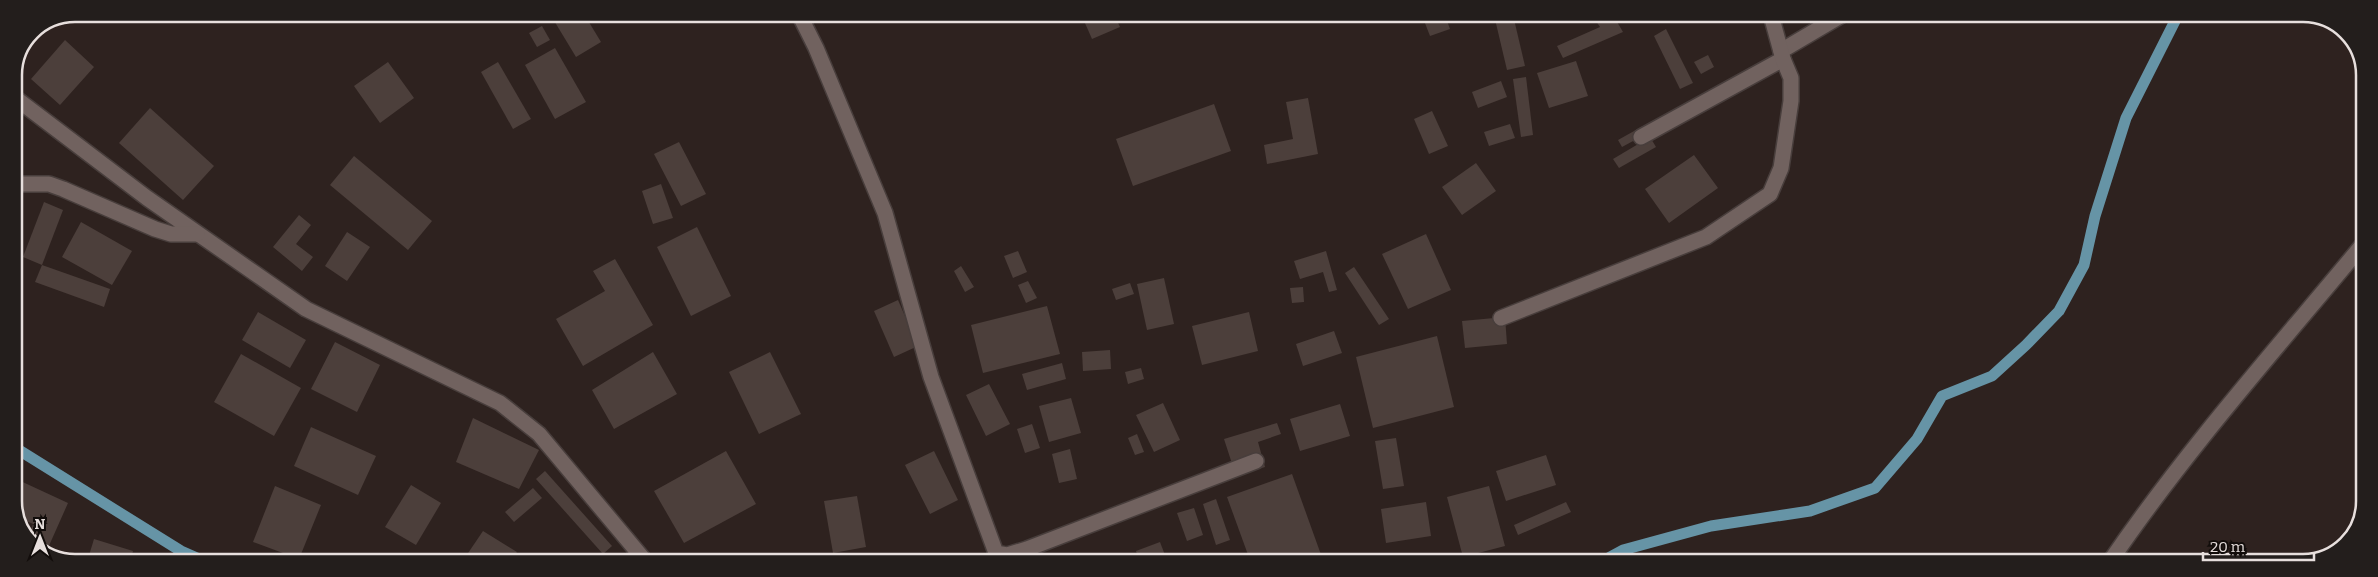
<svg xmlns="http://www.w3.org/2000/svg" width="2378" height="577" font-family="Bitter,serif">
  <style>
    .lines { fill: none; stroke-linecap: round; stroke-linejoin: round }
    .stream { stroke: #6694a6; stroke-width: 11 }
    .building { fill: #4c3f3b }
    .minor-casing { stroke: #483e3c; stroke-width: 18 }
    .minor { stroke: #71625f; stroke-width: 15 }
    .rim { fill: none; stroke: #e7dfdd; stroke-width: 2.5 }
  </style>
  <rect width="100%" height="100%" fill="#2e221f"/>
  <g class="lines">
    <g class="stream">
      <path d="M14,447L181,551L206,562"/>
      <path d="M1599,563L1623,550L1711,526L1810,511L1875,488L1917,439L1942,396L1992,376L2026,345L2059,311L2084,265L2095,216L2126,118L2178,15"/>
    </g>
  </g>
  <g class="building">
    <path d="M550,14H584L601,42L576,57Z"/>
    <path d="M1081,14H1114L1120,27L1092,39Z"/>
    <path d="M1434,15H1445L1450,29L1430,36L1423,18Z"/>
    <path d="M1494,15H1513L1525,66L1507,70Z"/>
    <path d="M1592,15H1613L1623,32L1563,58L1557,46L1600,27Z"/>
    <path d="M542,26L550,40L537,47L529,33Z"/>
    <path d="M1666,29L1693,83L1680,89L1654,36Z"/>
    <path d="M65,40L94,67L60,105L31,79Z"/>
    <path d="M555,48L586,102L555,119L525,65Z"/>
    <path d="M1708,55L1714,67L1701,74L1694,62Z"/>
    <path d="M1576,61L1588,96L1549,108L1537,73Z"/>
    <path d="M388,62L414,98L380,123L354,86Z"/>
    <path d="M498,62L531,119L513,129L481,72Z"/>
    <path d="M1526,77L1533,135L1521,137L1513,79Z"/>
    <path d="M1501,81L1507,97L1478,108L1472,92Z"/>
    <path d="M1308,98L1318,154L1267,164L1264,145L1293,139L1286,102Z"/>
    <path d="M1214,104L1231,151L1133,186L1116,139Z"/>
    <path d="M150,108L214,166L183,200L119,143Z"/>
    <path d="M1432,111L1448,146L1429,154L1414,119Z"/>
    <path d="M1510,124L1515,138L1489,146L1484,132Z"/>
    <path d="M1643,126L1646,134L1622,147L1618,140Z"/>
    <path d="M1650,137L1656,147L1619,168L1613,159Z"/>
    <path d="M679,142L706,194L681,206L654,154Z"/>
    <path d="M1694,155L1718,188L1669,223L1645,189Z"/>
    <path d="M354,156L432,221L408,250L330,185Z"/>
    <path d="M1476,163L1496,191L1462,215L1442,187Z"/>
    <path d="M661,184L673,218L653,224L642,191Z"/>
    <path d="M44,202L63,210L42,265L23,257Z"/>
    <path d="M299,215L311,225L296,244L313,257L302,271L273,247Z"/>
    <path d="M81,222L132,251L112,285L62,257Z"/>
    <path d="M697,227L731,296L691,316L657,247Z"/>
    <path d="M347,232L370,247L347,281L325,266Z"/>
    <path d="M1426,234L1451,290L1408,309L1382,254Z"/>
    <path d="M1018,251L1027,272L1013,278L1004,256Z"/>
    <path d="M1326,251L1337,290L1329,292L1323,272L1300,279L1294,261Z"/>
    <path d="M615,259L653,325L583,366L556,319L605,291L593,271Z"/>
    <path d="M42,265L110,289L104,307L35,282Z"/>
    <path d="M961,266L974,287L965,292L954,271Z"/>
    <path d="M1354,267L1389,319L1379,325L1345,273Z"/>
    <path d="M1164,278L1174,324L1147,330L1137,284Z"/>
    <path d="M1028,281L1037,298L1026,303L1018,285Z"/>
    <path d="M1130,283L1134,294L1116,300L1112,289Z"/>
    <path d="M1303,287L1304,302L1292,303L1290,288Z"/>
    <path d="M898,300L918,346L894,357L874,311Z"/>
    <path d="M1047,306L1060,354L983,373L971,325Z"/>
    <path d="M258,312L306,340L290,368L242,340Z"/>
    <path d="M1249,312L1258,351L1202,365L1192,326Z"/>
    <path d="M1505,317L1507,344L1465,348L1462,321Z"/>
    <path d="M1334,331L1342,353L1303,366L1296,344Z"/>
    <path d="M1437,336L1454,407L1373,428L1356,357Z"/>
    <path d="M335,342L380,365L357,412L311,389Z"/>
    <path d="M1110,350L1111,369L1083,371L1082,352Z"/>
    <path d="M653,352L677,394L614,429L592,390Z"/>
    <path d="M770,352L801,414L759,434L729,372Z"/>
    <path d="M241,354L301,388L274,436L214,402Z"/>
    <path d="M1062,363L1066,379L1027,390L1022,374Z"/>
    <path d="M1141,368L1144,379L1128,384L1125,372Z"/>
    <path d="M989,384L1010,424L986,436L966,395Z"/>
    <path d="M1071,398L1081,433L1049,442L1039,406Z"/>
    <path d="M1163,403L1180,440L1154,452L1136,415Z"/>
    <path d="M1340,404L1350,436L1300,451L1290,419Z"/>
    <path d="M473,418L539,450L519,489L456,462Z"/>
    <path d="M1277,423L1281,434L1258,442L1265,467L1236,476L1224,439Z"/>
    <path d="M1032,424L1040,448L1025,453L1017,429Z"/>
    <path d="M311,427L376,456L358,495L294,466Z"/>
    <path d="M1137,434L1144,452L1135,455L1128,438Z"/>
    <path d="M1396,438L1404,486L1383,489L1375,441Z"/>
    <path d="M1070,449L1077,479L1059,483L1052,454Z"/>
    <path d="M726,451L756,504L684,543L654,491Z"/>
    <path d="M934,451L958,500L930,514L905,465Z"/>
    <path d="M1546,455L1556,485L1506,501L1496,471Z"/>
    <path d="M545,471L612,546L603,554L536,479Z"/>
    <path d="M1292,474L1324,563H1251L1227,497Z"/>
    <path d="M14,478L68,503L48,548L28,539L33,524L18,517L14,509Z"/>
    <path d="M411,485L441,503L416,545L385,527Z"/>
    <path d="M275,486L321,505L299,559L253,542Z"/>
    <path d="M1489,486L1505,546L1463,557L1447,497Z"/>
    <path d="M533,488L542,498L514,522L505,512Z"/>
    <path d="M857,496L866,547L833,553L824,501Z"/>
    <path d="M1216,499L1230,540L1216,545L1203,504Z"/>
    <path d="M1426,502L1431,536L1386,543L1381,509Z"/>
    <path d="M1566,502L1571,512L1518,535L1514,525Z"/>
    <path d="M1194,508L1203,535L1187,541L1177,513Z"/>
    <path d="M483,531L517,552L510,562H462Z"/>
    <path d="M94,539L133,551L130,562H87Z"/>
    <path d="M1160,542L1168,563H1140L1136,551Z"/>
    <path d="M1391,556L1393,563H1374Z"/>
  </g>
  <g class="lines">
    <defs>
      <g id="minor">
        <path d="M799,14L816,48L885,213L931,377L996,553L1007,555L1027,549L1256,461"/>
        <path d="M1781,51L1842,15"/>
        <path d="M14,97L147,198L306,309L500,403L539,434L646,562"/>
        <path d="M1641,137L1783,59"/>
        <path d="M14,184H49L63,189L155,229L171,234H197"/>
        <path d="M1501,318L1706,237L1770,194L1781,168L1791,101V78L1783,59L1771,15"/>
        <path d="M2109,563C2186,450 2277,348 2364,243"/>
      </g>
    </defs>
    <use href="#minor" class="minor-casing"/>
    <use href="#minor" class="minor"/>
  </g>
  <path d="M0 0H2378V577H0ZM75 22H2303A53 53 0 0 1 2356 75V501A53 53 0 0 1 2303 554H75A53 53 0 0 1 22 501V75A53 53 0 0 1 75 22Z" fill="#231e1c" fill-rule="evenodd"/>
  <path class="rim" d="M75 22H2303A53 53 0 0 1 2356 75V501A53 53 0 0 1 2303 554H75A53 53 0 0 1 22 501V75A53 53 0 0 1 75 22Z"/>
  <g transform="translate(40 537)" stroke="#120d0b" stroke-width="4" paint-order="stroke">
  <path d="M0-4L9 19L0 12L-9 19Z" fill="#e7dfdd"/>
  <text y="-8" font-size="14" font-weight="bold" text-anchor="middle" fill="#e7dfdd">N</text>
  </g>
  <path d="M2203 552v8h111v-8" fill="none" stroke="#e7dfdd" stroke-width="2.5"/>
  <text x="2210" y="552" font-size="15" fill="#e7dfdd" stroke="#120d0b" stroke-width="4" paint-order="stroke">20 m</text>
</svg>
